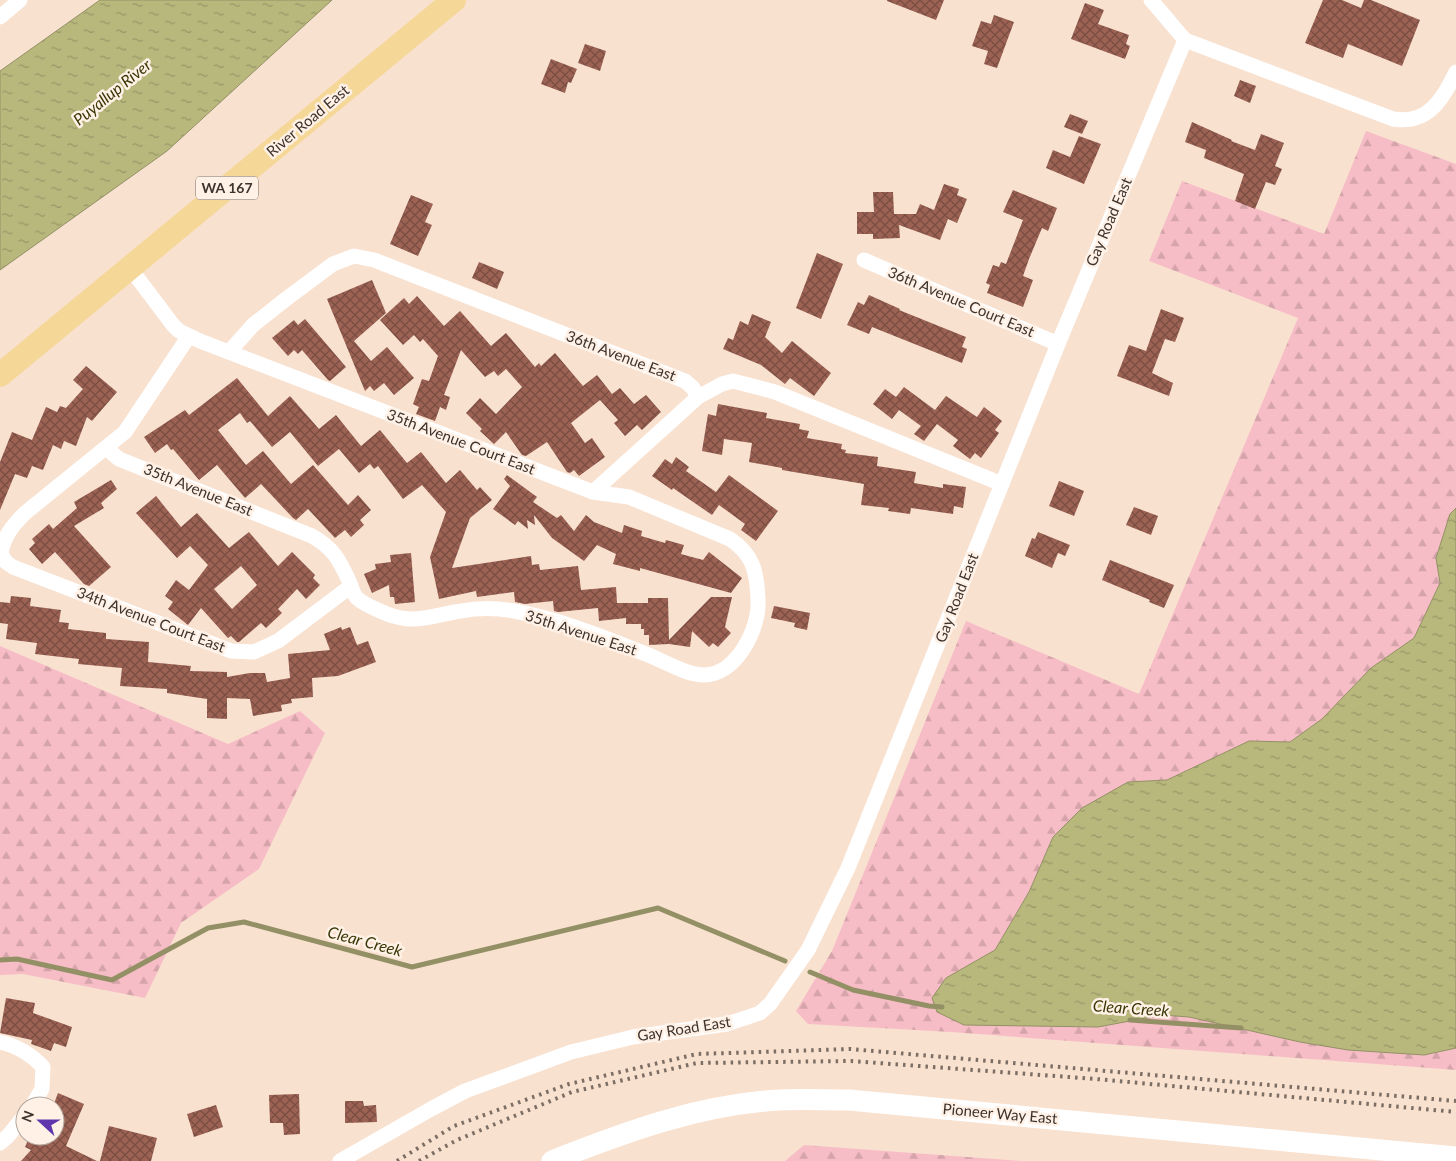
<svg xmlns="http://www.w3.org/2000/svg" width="1456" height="1161" font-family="Lato,sans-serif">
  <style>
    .forest { fill: url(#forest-firs) }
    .water { fill: url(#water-ripples); stroke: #939065 }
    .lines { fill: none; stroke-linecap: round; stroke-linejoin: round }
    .stream { stroke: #939065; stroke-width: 5 }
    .building { fill: url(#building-cross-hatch); fill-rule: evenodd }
    .minor { stroke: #fff; stroke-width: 15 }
    .secondary { stroke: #fff; stroke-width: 21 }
    .primary { stroke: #f5d797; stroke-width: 24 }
    .rail { stroke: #7d6e64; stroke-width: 4; stroke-dasharray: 2.5 5; stroke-linecap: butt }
    .labels { text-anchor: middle; stroke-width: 5; stroke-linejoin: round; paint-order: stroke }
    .shield { fill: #fff1e6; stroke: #776c64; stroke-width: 1 }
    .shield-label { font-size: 14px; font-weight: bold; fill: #3d332d }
    .street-label { font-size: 15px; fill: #3d332d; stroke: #fff1e6 }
    .water-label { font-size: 16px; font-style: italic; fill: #383706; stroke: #fff1e6 }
  </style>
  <defs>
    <pattern id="forest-firs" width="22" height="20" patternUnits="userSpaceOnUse" patternTransform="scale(1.25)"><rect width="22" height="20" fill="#f7bdc6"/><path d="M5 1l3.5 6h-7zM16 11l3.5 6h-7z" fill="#d5a3aa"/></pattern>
    <pattern id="water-ripples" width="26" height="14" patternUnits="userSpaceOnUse" patternTransform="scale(1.25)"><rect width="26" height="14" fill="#b8b87d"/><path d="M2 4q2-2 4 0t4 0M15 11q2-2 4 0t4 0" fill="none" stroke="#979667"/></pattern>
    <pattern id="building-cross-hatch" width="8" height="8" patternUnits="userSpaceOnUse" patternTransform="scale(1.25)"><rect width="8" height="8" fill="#9c6254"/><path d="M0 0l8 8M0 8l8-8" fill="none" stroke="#7a4d42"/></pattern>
  </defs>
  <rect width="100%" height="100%" fill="#f9e1d0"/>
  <g class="forest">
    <path d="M1366,131L1456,164V508L1450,514L1436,558L1440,583L1414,638L1371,668L1322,719L1290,742L1249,741L1167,780L1127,782L1053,837L1029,892L995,950L946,978L1098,1027L1162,1015L1189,1017L1300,1042L1348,1050L1424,1055L1456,1048V1070L951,1032L808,1024L796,1011L832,951L966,621L1139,694L1298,318L1149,261L1182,181L1324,234Z"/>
    <path d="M0,646L228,744L300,711L325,733L259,869L181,923L145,998L23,974L0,975Z"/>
    <path d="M804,1145L1021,1161H785Z"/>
  </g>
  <g class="water">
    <path d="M100,0H332L167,151L0,270V71Z"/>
    <path d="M1456,508V1048L1424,1055L1348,1050L1300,1042L1189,1017L1162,1015L1098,1027L964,1025L937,1012L932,998L946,978L995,950L1029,892L1053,837L1082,808L1128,782L1167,780L1249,741L1290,742L1322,719L1371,668L1414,638L1440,583L1436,558L1450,514Z"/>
  </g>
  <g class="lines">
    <g class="stream">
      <path d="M0,960L17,959L112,980L208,928L244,922L412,967L658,908L785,961"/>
      <path d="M810,972L853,990L929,1006L942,1007"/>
      <path d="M1130,1020L1241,1028"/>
    </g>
  </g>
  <g class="building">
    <path d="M887,0H944L936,20L887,1Z"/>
    <path d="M1323,0H1342L1361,8L1364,0H1371L1420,20L1402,66L1348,44L1343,58L1305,43Z"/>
    <path d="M1085,3L1104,10L1098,24L1129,35L1126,44L1130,46L1125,59L1071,39Z"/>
    <path d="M994,15L1014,22L997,68L984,64L988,51L972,46L981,21L991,24Z"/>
    <path d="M585,44L606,51L600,71L578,63Z"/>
    <path d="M551,59L577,69L571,83L568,82L565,93L541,84Z"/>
    <path d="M1240,80L1256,86L1250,103L1234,96Z"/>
    <path d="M1070,114L1088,121L1082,134L1064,127Z"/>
    <path d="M1192,122L1232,140L1231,141L1255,150L1261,134L1284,143L1275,166L1282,169L1275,185L1266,182L1255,209L1235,201L1244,174L1204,158L1206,150L1185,142Z"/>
    <path d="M1079,136L1101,144L1084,184L1046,168L1053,150L1070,157Z"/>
    <path d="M944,184L959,189L957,195L967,199L957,223L948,219L940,240L899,225L900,238L873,239V234H857V212H874L873,192H893L894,214H916L920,204L934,210Z"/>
    <path d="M1013,190L1057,208L1048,231L1042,228L1029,259L1023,276L1033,280L1023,307L987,293L990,285L986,283L993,265L999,267L1001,262L1006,264L1023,220L1003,212Z"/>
    <path d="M411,195L433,204L425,222L432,225L418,256L390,244Z"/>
    <path d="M817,253L843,264L821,319L796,308Z"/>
    <path d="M479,262L504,272L497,289L472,278Z"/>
    <path d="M372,280L386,313L354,341L371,361L387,347L414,378L394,395L384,383L374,391L370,386L365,391L327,299Z"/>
    <path d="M869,295L900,309L899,310L966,337L962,347L967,349L962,363L872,327L869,334L847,325L858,302L864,305Z"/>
    <path d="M417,296L444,326L460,311L491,346L506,333L535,367L539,363L541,366L555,353L583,386L597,375L612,394L620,388L634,404L646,395L661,412L642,430L637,425L625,436L614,423L618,420L600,400L571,423L585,443L592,438L605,457L579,476L574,470L570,473L567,472L547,442L526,456L522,455L506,432L494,444L480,431L482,429L466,413L480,398L496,414L522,387L506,369L498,376L494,371L485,377L461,350L444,395L450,397L446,410L440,407L435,421L416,414L419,407L413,404L422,379L429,381L438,356L423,339L420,342L414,335L403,345L380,320L404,298L409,304Z"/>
    <path d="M1161,309L1184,318L1175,342L1165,339L1152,373L1173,383L1169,396L1117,376L1129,345L1146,351Z"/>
    <path d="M752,314L771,322L765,337L782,353L792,341L831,373L814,396L790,378L785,384L761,365L723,349L728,338L733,340L740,321L748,325Z"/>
    <path d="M305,319L346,367L330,381L328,380L302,350L298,354L294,350L288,356L272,338L294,320L298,325Z"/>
    <path d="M86,366L117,392L92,421L87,417L76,446L64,441L61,449L53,445L43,470L32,466L27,478L15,474L0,510V462L12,432L32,440L46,407L57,412L60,406L66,408L83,389L73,380Z"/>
    <path d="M237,378L268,416L290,396L319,429L336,415L361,446L380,430L407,463L421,452L446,483L460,470L477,490L480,487L492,500L470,518L452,568L531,556L532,565L539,564L540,570L578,566L581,590L616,587L617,603H648V598H668L669,640L711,597H732L725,627L731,633L718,647L713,643L709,647L692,631L690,647L669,644L649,645V635H644V629H641V624H626V618L599,621L598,608L558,612L554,611L553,601L525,604L515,602L514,592L477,597L476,591L439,599L430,557L446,512L422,485L403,499L378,466L374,469L370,464L359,473L339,449L318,466L290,432L272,447L250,421L247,423L240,413L218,430L246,465L263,451L291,484L313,465L348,505L358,495L371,510L360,520L364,525L351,537L345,530L335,538L308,509L296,520L293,518L261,484L245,498L217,465L199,480L173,449L171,450L167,444L155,453L144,437L185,410L189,415Z"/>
    <path d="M904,387L935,410L946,396L977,417L984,407L1002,421L995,430L999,433L981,458L975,453L970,459L953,446L958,440L937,424L924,441L914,434L921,426L899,410L892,419L873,404L885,389L896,397Z"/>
    <path d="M718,404L767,413L766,418L800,424L799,429L809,431L807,438L842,444L841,449L846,450L845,453L878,457L877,466L916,472L914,483L943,488V484L966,487L963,508L954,506L953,514L911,508L910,514L888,511L889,508L861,505L864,484L782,470V468L749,462L752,443L724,439L722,455L702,451L708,414L716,416Z"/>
    <path d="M676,457L689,467L686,471L716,492L729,475L778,511L756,541L741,530L745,524L719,505L712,515L673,488L672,490L652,476L665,459L672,464Z"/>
    <path d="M507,475L537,497L533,502L557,518L561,515L574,531L586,515L594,522L622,533L624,525L642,531L641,536L665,543L666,540L684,545L681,554L703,560L709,552L742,578L731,593L640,568V571L613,564L616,554L597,545L584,561L552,538L534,515L535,525L527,520L528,529L518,521L515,525L493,509L510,486L504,479Z"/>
    <path d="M111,480L117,489L101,503L104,508L74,526L111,567L89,586L84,584L55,552L42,564L29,549L35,543L32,539L49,524L53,529L77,508L74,502Z"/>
    <path d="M1059,481L1084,491L1074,516L1049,506Z"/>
    <path d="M156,496L181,527L197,513L229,548L249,532L278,566L292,552L315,575L313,578L320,585L306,599L297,589L278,609L282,613L266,628L261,623L239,642H237L231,636L228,638L201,608L188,625L168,609L173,602L165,596L176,580L189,590L208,565L190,546L177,558L136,513ZM241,566L257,585L232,609L214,589Z"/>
    <path d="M1134,507L1158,516L1151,535L1126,525Z"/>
    <path d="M1038,532L1070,545L1065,556L1058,553L1052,568L1025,556L1032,538L1035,539Z"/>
    <path d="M411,553L415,602L395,604L394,597H390L389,585L372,593L364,574L376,569L375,564L391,562L390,555Z"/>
    <path d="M1110,560L1174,585L1164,608L1149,602L1150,600L1102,580Z"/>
    <path d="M11,596L31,598L30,606L61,610L59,622L69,623L68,629L106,633V639L149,642L148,662L191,666L190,671L227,672V677L250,673H265L267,682L290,678L288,654L330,650L324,634L341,627L342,630L350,627L357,645L368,641L376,662L338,676L312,678L313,697L291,699L292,703L281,705L282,711L253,716L250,699L227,698V719L207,718V699L167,693V689L120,686L122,668L78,664L79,659L35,654L37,643L6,639L8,624L0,623V602L10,603Z"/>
    <path d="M774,606L810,613L807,630L794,627L795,623L771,618Z"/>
    <path d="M6,998L35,1003L33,1013L72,1027L66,1047L54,1043L51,1051L31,1044L32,1040L0,1033Z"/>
    <path d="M58,1093L84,1104L66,1146L97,1161H21L31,1150L25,1147L30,1136H55V1101Z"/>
    <path d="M299,1094L300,1134L284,1135L283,1123H270L269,1095Z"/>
    <path d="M345,1101H363L364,1106L376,1105L377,1122L345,1123Z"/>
    <path d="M216,1105L223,1127L194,1137L187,1114Z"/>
    <path d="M109,1126L157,1138L151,1161H100Z"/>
  </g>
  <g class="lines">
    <g class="minor">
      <path d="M1151,0L1185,40"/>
      <path d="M0,17L20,0"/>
      <path d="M864,260L1058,344"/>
      <path d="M189,336L125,432L25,513C13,525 3,537 1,554L6,562L13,567L231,651L254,652L278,641L351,586"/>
      <path d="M229,352L253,325L286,299L333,264L354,256L374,260L685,381L693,388L698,397"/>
      <path d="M108,446L112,453L119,459L312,536C333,548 339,559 349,581C351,586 353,594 357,598C364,605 378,610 387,614C416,625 433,615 461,611C477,608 497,608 514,611C559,619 603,637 646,654C664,661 684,674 703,675C736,676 760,628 758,600C757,573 754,555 730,539L629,497L593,492L200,341L179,331L173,325L130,268"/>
      <path d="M593,492L698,397L722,384L733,381L775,392L1002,484"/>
      <path d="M0,1042C16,1045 32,1055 43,1067L42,1089L32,1106"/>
      <path d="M0,1143L8,1136L25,1115"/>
      <path d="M340,1161L431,1109L465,1091L571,1052L633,1037L727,1024L760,1013L770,1004L808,950L848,868L1058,344L1185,40L1393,119C1428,125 1443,99 1456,72"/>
    </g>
    <path class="secondary" d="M552,1161C625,1132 701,1104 780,1100C803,1099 826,1100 849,1100L1456,1157"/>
    <path class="primary" d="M0,375L454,0"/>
    <g class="rail">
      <path d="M397,1161L454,1126L569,1084L697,1054L850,1049L1456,1101"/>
      <path d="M419,1161L457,1140L572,1092L697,1063L851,1061L1096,1079L1456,1112"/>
    </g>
  </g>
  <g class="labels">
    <rect class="shield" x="196" y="176.5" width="62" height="23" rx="4"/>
    <g class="shield-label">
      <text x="227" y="193">WA 167</text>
    </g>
    <g class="street-label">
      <text transform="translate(308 121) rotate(-40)" y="5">River Road East</text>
      <text transform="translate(1109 222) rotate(-67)" y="5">Gay Road East</text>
      <text transform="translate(961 302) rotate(23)" y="5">36th Avenue Court East</text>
      <text transform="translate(621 356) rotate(21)" y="5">36th Avenue East</text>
      <text transform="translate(461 442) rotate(21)" y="5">35th Avenue Court East</text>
      <text transform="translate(198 490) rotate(22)" y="5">35th Avenue East</text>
      <text transform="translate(957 598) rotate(-69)" y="5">Gay Road East</text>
      <text transform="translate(151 620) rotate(21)" y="5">34th Avenue Court East</text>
      <text transform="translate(581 633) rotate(18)" y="5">35th Avenue East</text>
      <text transform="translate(684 1029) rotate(-9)" y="5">Gay Road East</text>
      <text transform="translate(1000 1114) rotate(5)" y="5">Pioneer Way East</text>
    </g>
    <g class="water-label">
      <text transform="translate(112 92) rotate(-39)" y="6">Puyallup River</text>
      <text transform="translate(365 941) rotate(15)" y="6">Clear Creek</text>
      <text transform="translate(1131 1008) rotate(4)" y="6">Clear Creek</text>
    </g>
  </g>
  <g transform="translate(40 1121) rotate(291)"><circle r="24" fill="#fff1e6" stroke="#b1a59c"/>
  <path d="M0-4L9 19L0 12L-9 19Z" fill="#5e35ad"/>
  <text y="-8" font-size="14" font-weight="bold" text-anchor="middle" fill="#3d332d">N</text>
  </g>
</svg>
